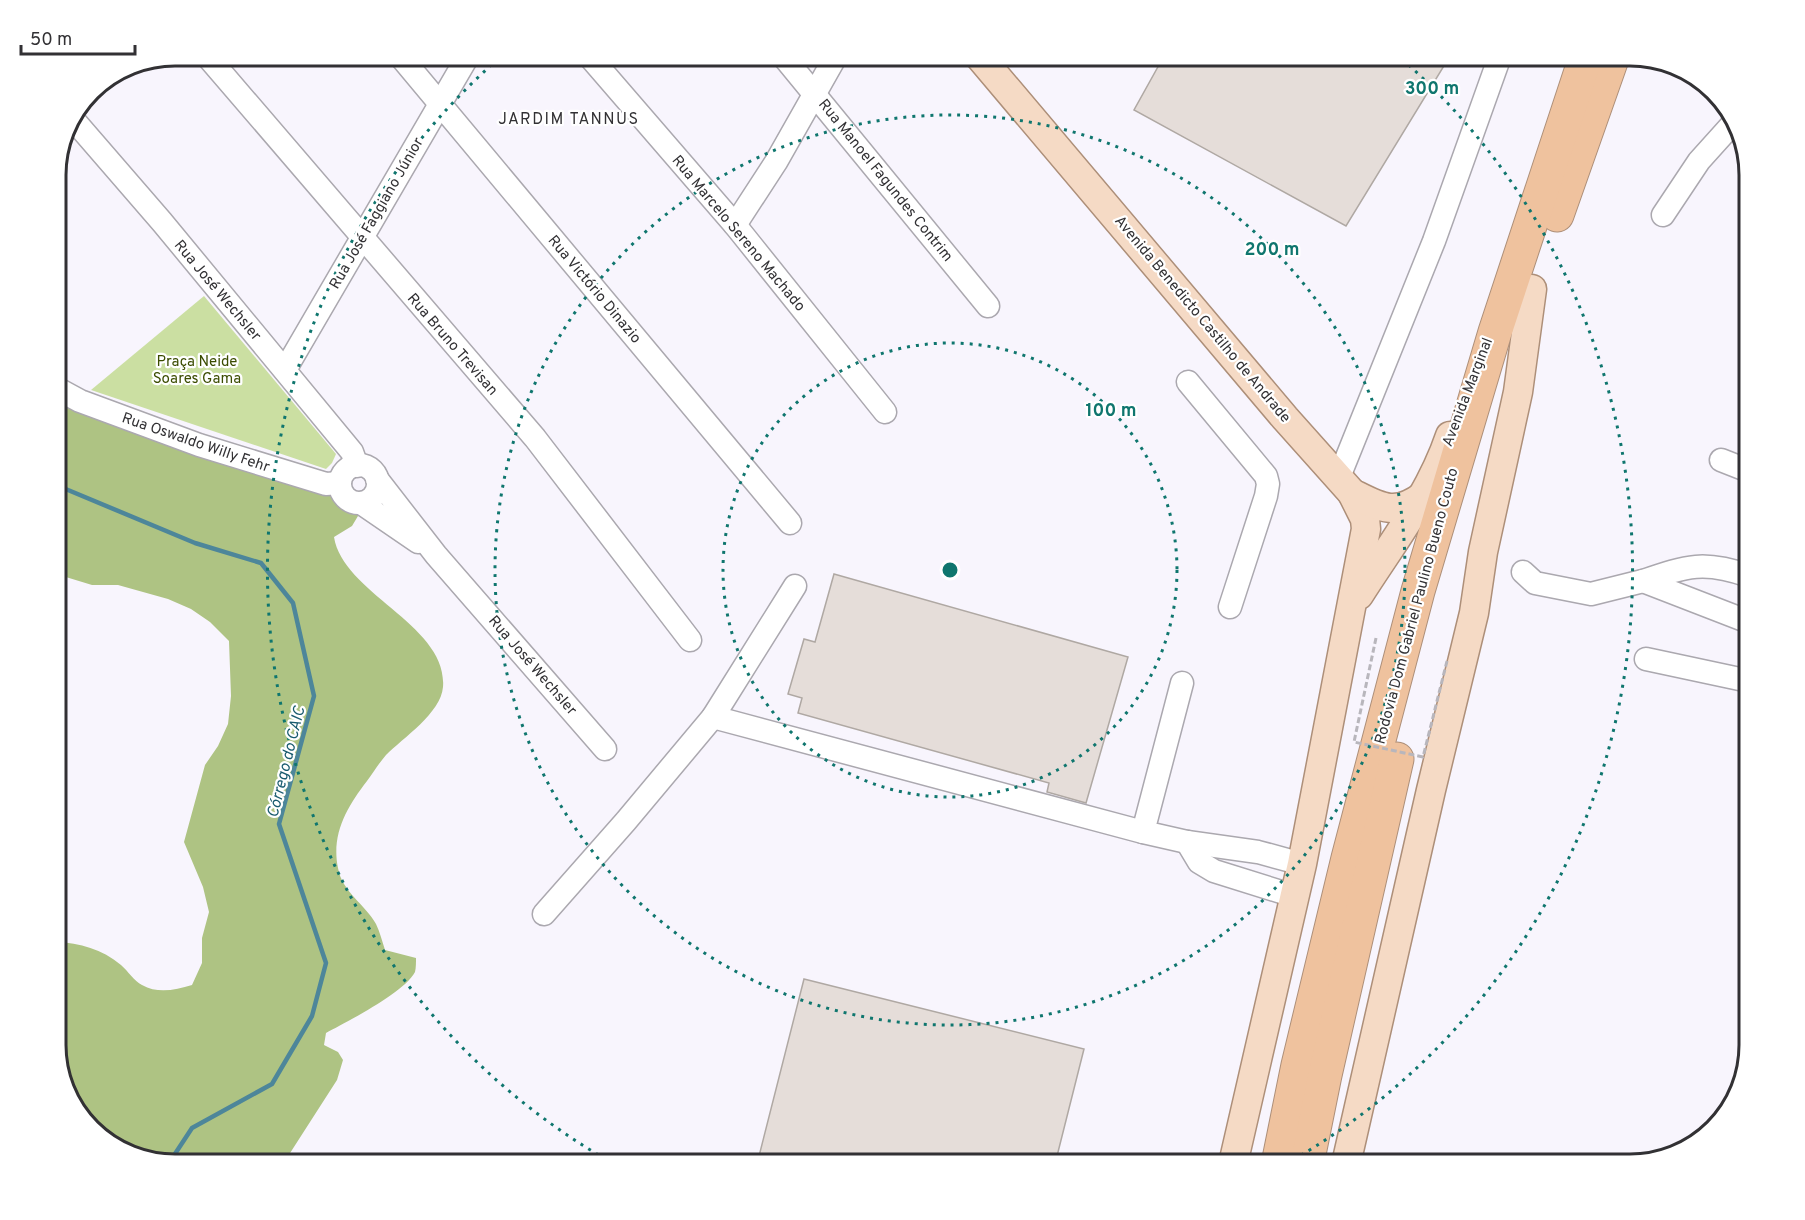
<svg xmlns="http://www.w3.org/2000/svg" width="1805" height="1220" font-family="Overpass,sans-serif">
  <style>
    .green { fill: #cbdfa2 }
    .forest { fill: #aec383 }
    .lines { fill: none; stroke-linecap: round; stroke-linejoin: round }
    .stream { stroke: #4d869a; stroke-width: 4.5 }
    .building { fill: #e5ddd9; stroke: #afa8a3; stroke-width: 1.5 }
    .minor-casing { stroke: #aba8af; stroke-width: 25 }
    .major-casing { stroke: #ad8f79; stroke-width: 31 }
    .highway-casing { stroke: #ad8f79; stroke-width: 35 }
    .minor { stroke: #fff; stroke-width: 22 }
    .major { stroke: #f5dac5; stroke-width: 28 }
    .highway { stroke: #efc29e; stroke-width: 33 }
    .path-bridge { stroke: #b8b6bc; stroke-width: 3; stroke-dasharray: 6 3; stroke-linecap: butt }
    .ring { fill: none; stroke: #0f766e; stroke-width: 3; stroke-dasharray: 3 6 }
    .labels { text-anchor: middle; stroke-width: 4.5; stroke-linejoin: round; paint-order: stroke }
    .street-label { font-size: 15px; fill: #323134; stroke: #fff }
    .park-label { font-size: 15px; fill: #3b4c00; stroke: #fff }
    .neighbourhood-label { font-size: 16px; letter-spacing: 1.5px; fill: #323134; stroke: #fff }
    .water-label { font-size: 16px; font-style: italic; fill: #185a6e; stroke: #fff }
    .rim { fill: none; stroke: #323134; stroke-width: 3 }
    .centre { fill: #0f766e; stroke: #fff; stroke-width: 3 }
    .ring-label { font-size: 18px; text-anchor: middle; font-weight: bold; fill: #0f766e; stroke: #fff; stroke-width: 4.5; stroke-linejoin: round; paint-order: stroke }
  </style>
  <rect width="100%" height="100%" fill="#f8f5fd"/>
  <path class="green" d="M204,296L336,454L332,463L326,469L91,390Z"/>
  <path class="forest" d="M56,388L345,491L355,501L358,516L352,526L334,537C343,594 448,625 443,687C441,713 403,738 386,755C379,763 373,773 367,781C347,807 331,834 338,868C342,892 365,904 376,924C380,932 382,941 385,950L416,958C416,962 416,968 415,972C404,993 348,1021 326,1033L324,1045L338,1052L343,1060L337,1080L283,1164H175L108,1144L71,1105L56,1053V942C80,943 102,949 121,965C128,971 134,981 142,985C158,994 175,990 192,985L202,963V938L209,912L203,887L184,842L205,765L218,746L228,724L231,696L229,641L210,622L191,609L168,599L118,585H92L56,574Z"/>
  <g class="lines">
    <path class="stream" d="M56,485L195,543L261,563L293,603L314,696L279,824L326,963L312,1016L272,1084L192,1128L169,1163"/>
  </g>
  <g class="building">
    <path d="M1164,56H1450L1346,226L1134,110Z"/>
    <path d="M834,574L1128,657L1086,803L1047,792L1049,783L798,713L802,698L788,694L804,639L815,642Z"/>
    <path d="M804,979L1084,1049L1055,1164H757Z"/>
  </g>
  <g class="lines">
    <defs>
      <g id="minor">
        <path d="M207,56L535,438L690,640"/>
        <path d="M400,56L790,523"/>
        <path d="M589,56L735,225L885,412"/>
        <path d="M783,56L988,306"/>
        <path d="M72,118L162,222L352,452L357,466"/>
        <path d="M1663,215L1699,161L1735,121"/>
        <path d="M735,225L776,162L836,56"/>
        <path d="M285,370L468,56"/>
        <path d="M1188,382L1266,476L1268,484L1266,496L1230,607"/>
        <path d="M56,388L80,401L199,445L326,484L340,483"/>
        <path d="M1721,460L1749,471"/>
        <circle cx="359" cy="484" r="19"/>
        <path d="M1339,477L1434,241L1500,56"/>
        <path d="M377,479L436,555L605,749"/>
        <path d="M361,503L418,542"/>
        <path d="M1523,572L1535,583L1591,594L1643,581"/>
        <path d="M1749,576C1704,560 1687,566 1643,581L1749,622"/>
        <path d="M795,586L713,717L1143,832"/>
        <path d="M1646,659L1749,681"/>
        <path d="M1182,683L1143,832L1187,842L1258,852L1302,864"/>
        <path d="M1187,842L1199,862L1214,871L1294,896"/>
        <path d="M544,914L626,821L713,717"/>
      </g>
      <g id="major">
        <path d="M979,56L1285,418L1352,493L1365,519L1366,529L1302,864L1233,1164"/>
        <path d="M1352,493C1380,507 1395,517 1423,496"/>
        <path d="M1359,595C1392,543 1430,495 1450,436"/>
        <path d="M1346,1164L1431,790L1474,613L1483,552L1518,392L1532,289"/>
      </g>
      <g id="highway">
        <path d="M1557,215L1613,56"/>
        <path d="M1278,1164L1298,1065L1348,858L1418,591L1495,332L1586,56"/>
        <path d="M1307,1164L1325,1075L1397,759"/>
      </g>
    </defs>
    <use href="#minor" class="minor-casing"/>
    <use href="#major" class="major-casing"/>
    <use href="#highway" class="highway-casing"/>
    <use href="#minor" class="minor"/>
    <use href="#major" class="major"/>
    <use href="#highway" class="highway"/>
    <path class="path-bridge" d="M1376,638L1354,742L1423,757L1447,661"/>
  </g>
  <g class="ring">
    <circle cx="950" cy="570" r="227"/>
    <circle cx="950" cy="570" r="455"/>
    <path d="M614 1164A682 682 0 0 1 498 59M1402 59A682 682 0 0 1 1286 1164"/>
  </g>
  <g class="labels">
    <g class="street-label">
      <text transform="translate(886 180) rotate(51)" y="5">Rua Manoel Fagundes Contrim</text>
      <text transform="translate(376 213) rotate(-60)" y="5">Rua José Faggiano Júnior</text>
      <text transform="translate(739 233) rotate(50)" y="5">Rua Marcelo Sereno Machado</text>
      <text transform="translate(595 289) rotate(50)" y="5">Rua Victório Dinazio</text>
      <text transform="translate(218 290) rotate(50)" y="5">Rua José Wechsler</text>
      <text transform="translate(1203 319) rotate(50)" y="5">Avenida Benedicto Castilho de Andrade</text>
      <text transform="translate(453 344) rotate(49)" y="5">Rua Bruno Trevisan</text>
      <text transform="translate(1467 392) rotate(-69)" y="5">Avenida Marginal</text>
      <text transform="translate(196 442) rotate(19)" y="5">Rua Oswaldo Willy Fehr</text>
      <text transform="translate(1416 606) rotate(-75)" y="5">Rodovia Dom Gabriel Paulino Bueno Couto</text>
      <text transform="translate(533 665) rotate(49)" y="5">Rua José Wechsler</text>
    </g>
    <g class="park-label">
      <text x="197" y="366">Praça Neide<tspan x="197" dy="17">Soares Gama</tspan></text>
    </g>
    <g class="neighbourhood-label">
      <text x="569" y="124">JARDIM TANNUS</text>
    </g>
    <g class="water-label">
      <text transform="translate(285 762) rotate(-76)" y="6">Córrego do CAIC</text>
    </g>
  </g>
  <path d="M0 0H1805V1220H0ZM175 66H1630A109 109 0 0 1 1739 175V1045A109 109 0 0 1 1630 1154H175A109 109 0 0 1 66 1045V175A109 109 0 0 1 175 66Z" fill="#fff" fill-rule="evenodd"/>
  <path class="rim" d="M175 66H1630A109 109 0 0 1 1739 175V1045A109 109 0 0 1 1630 1154H175A109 109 0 0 1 66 1045V175A109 109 0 0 1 175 66Z"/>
  <circle cx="950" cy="570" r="9" class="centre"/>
  <g class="ring-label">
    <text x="1432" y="94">300 m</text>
    <text x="1272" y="255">200 m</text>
    <text x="1111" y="416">100 m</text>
  </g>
  <path d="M21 45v9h114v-9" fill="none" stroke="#323134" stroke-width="3"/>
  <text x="30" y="45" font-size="18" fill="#323134" stroke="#ffffff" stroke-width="4.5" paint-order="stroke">50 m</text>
</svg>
